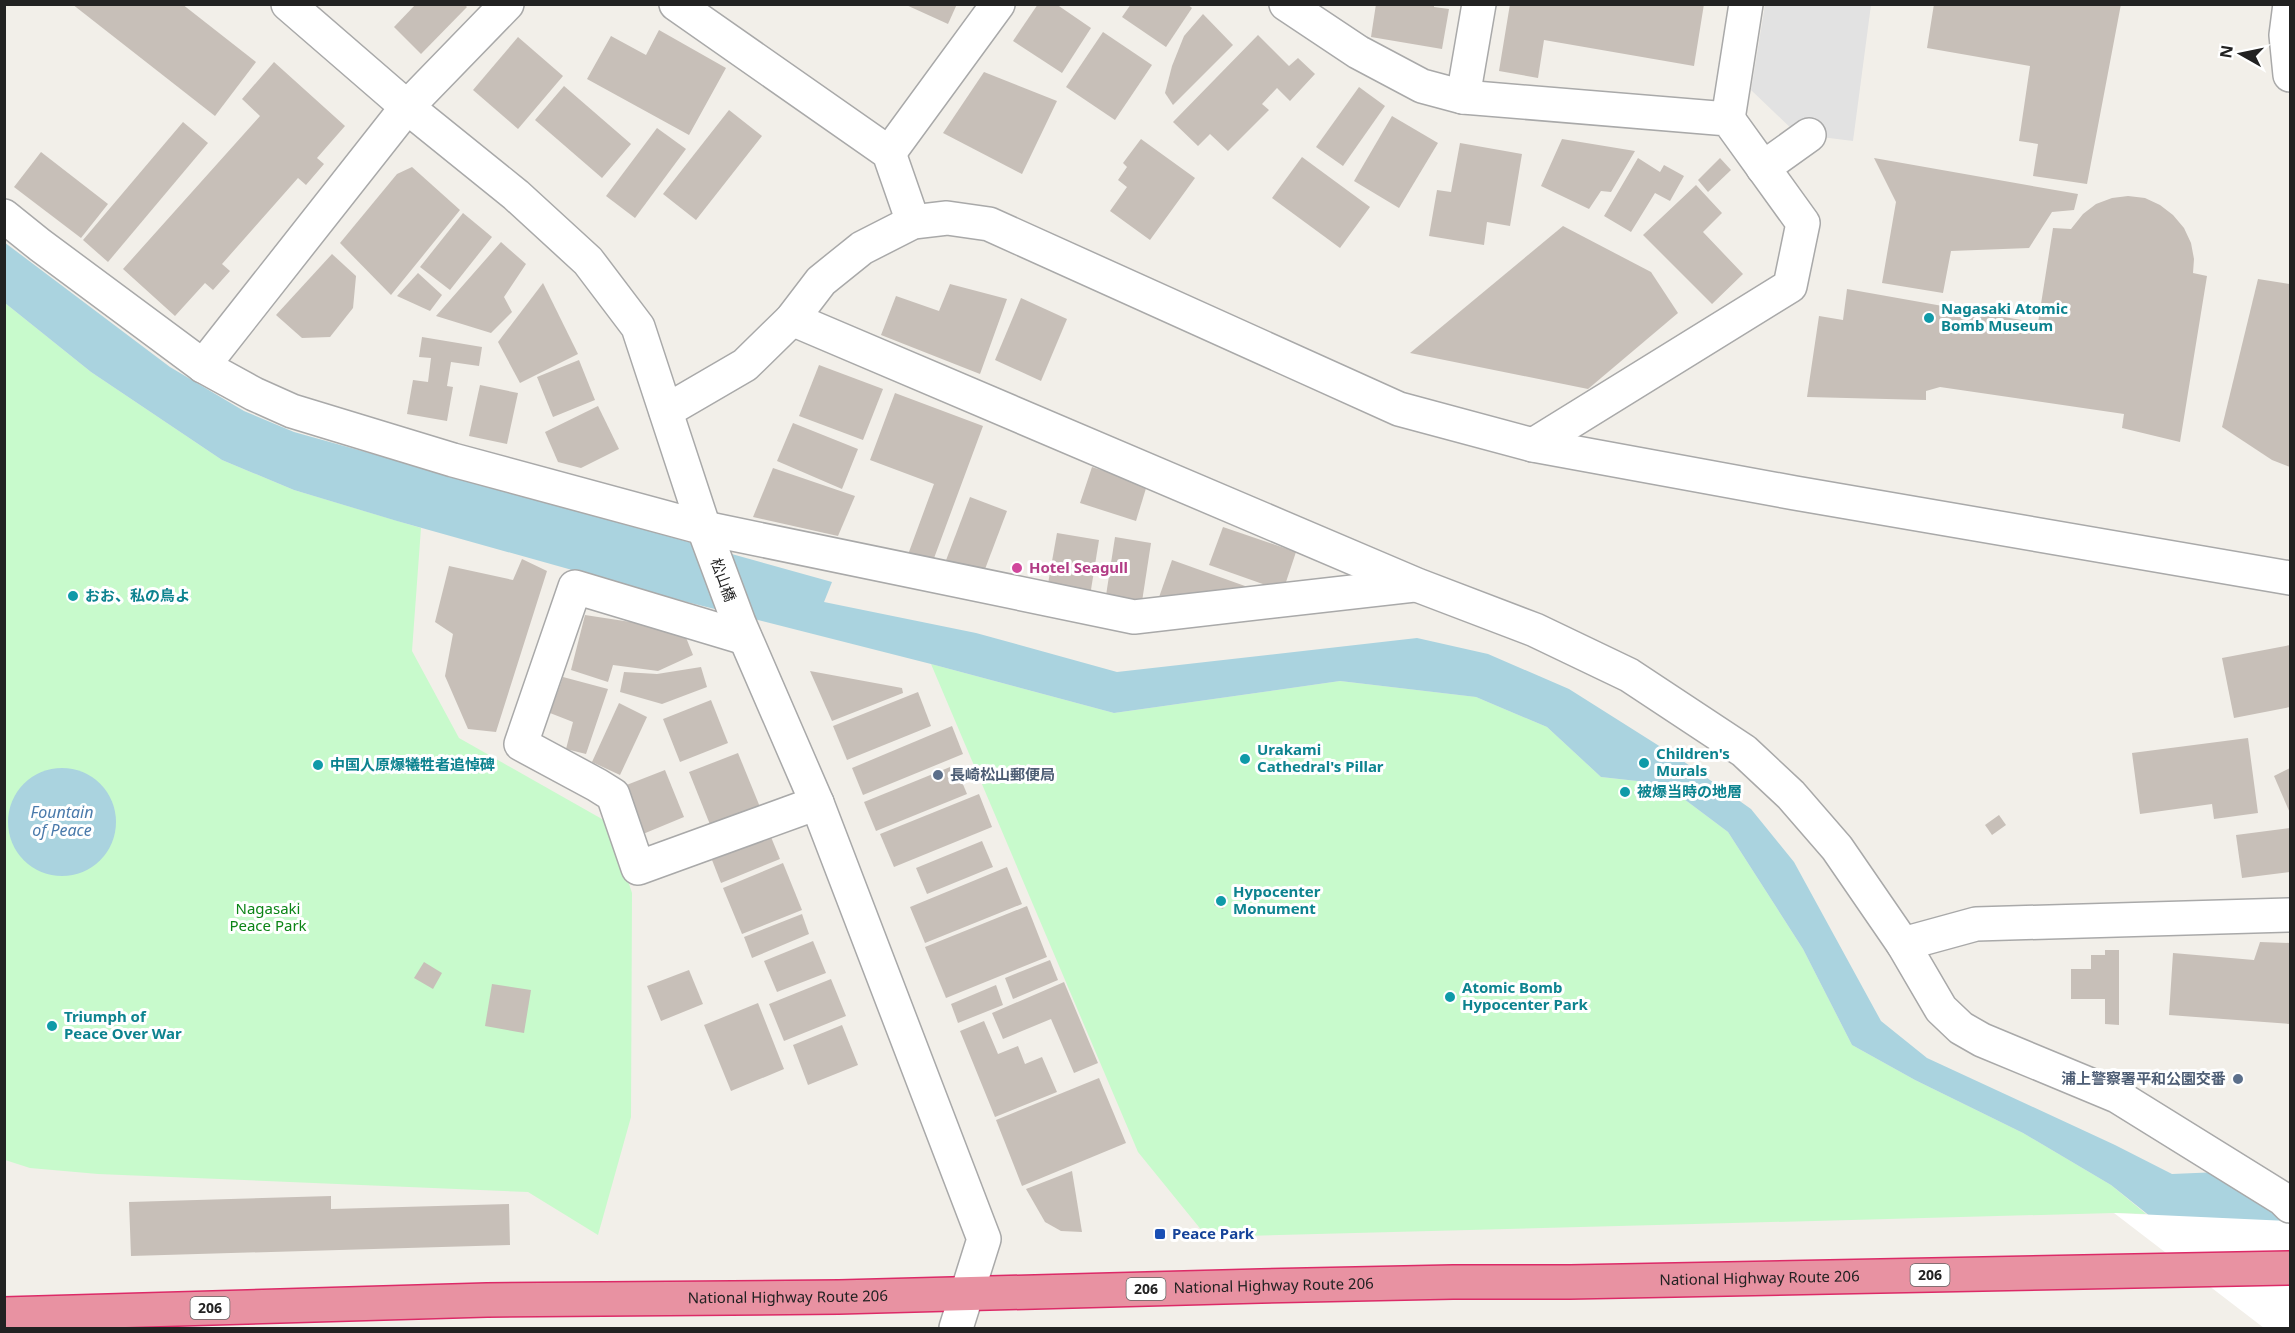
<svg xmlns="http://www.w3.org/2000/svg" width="2295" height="1333" font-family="'Noto Sans','Noto Sans JP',sans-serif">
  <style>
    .park { fill: #c8facc }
    .parking { fill: #e2e2e2 }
    .water { fill: #aad3df }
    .pier { fill: #fff }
    .building { fill: #c7bfb8 }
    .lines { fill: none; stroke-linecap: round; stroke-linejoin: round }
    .minor-casing { stroke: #a9a9a9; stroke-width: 36 }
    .highway-casing { stroke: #dc2a67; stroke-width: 36 }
    .minor { stroke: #fff; stroke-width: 33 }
    .highway { stroke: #e892a2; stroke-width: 33 }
    .culture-dot { fill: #0f9aa8; stroke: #fff; stroke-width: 2 }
    .hotel-dot { fill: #d1479c; stroke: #fff; stroke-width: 2 }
    .service-dot { fill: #5c6f8a; stroke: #fff; stroke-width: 2 }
    .transit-dot { fill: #1a4fb4; stroke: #fff; stroke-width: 2 }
    .labels { text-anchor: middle; stroke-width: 6; stroke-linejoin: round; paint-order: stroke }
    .shield { fill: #fff; stroke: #646464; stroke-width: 1.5 }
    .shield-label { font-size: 14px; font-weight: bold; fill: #222 }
    .culture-label { font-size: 15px; font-weight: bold; fill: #0d838f; stroke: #fff; text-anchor: start }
    .hotel-label { font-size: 15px; font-weight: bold; fill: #b23c85; stroke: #fff; text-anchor: start }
    .street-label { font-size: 15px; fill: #222; stroke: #fff }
    .service-label { font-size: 15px; font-weight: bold; fill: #4e5e75; stroke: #fff; text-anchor: start }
    .park-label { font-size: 15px; fill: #0c8416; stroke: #fff }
    .transit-label { font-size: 15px; font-weight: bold; fill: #164399; stroke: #fff; text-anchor: start }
    .water-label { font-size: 16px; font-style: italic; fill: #4a7aab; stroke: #fff }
  </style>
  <rect width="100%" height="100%" fill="#f2efe9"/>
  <g class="park">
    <path d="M5,303L91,372L222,460L294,490L421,528L412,651L459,738L609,823L632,893L631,1117L598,1235L528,1192L98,1174L30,1168L5,1160Z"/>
    <path d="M931,664L1114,713L1340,681L1476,697L1547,727L1601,777L1664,784L1728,832L1803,949L1852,1045L1915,1080L2023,1133L2111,1185L2146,1214L2114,1213L1207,1237L1138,1152Z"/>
  </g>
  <path class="parking" d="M1765,5H1871L1853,141L1797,134L1751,90Z"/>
  <g class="water">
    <path d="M4,242L170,367L244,411L294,432L832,582L824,602L976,633L1117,672L1417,638L1488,654L1569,689L1683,761L1751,809L1794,862L1881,1021L1927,1058L2115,1145L2172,1174L2219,1172L2290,1223V1328L2111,1185L2023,1133L1915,1080L1852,1045L1803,949L1728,832L1664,784L1601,777L1547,727L1476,697L1340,681L1114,713L931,664L679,600L397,521L294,490L222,460L91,372L5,303Z"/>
    <circle cx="62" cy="822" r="54"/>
  </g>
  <path class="pier" d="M2114,1213L2290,1221V1328H2264Z"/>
  <g class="building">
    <path d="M72,4H182L256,62L215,116Z"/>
    <path d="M416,4H464L467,7L421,54L394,27Z"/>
    <path d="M904,4H957L948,24Z"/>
    <path d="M1038,4H1056L1091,28L1062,73L1013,41Z"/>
    <path d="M1131,4H1187L1192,8L1166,47L1122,17Z"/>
    <path d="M1376,4H1434V7L1449,9L1442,49L1371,37Z"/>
    <path d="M1510,4H1704L1694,66L1544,40L1538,78L1499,71Z"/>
    <path d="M1934,4H2121L2087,184L2033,176L2038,144L2019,141L2030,66L1927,48Z"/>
    <path d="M1203,14L1233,45L1173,105L1165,93L1172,66L1184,36Z"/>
    <path d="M659,30L726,68L689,135L587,79L611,36L646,55Z"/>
    <path d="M1103,32L1152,65L1115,120L1066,87Z"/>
    <path d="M1258,35L1289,66L1298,58L1315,74L1290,101L1277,88L1262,104L1269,110L1228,151L1210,134L1198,146L1173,122Z"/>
    <path d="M518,37L563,76L518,129L473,90Z"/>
    <path d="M274,62L345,126L317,158L324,164L306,185L298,178L222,264L230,271L213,290L205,283L175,316L123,269L260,116L242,99Z"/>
    <path d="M984,72L1057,101L1022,174L943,133Z"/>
    <path d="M564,86L631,144L602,178L535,120Z"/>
    <path d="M1359,87L1385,106L1343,166L1316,147Z"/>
    <path d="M729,110L762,136L696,220L663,194Z"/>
    <path d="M1392,116L1438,143L1399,208L1354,181Z"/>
    <path d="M183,122L208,143L108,262L83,240Z"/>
    <path d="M657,128L686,149L635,218L606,196Z"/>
    <path d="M1141,139L1195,178L1150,240L1110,211L1127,187L1118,180L1127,167L1123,163Z"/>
    <path d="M1562,139L1635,151L1611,192L1601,191L1589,209L1541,186Z"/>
    <path d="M1460,143L1522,154L1510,226L1487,222L1484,245L1429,236L1437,190L1451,192Z"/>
    <path d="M41,152L108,204L81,238L14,187Z"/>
    <path d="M1302,157L1370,207L1340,248L1272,198Z"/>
    <path d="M1638,158L1660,172L1664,165L1684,176L1670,201L1655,193L1631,232L1604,216Z"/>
    <path d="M1720,158L1731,170L1708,192L1698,180Z"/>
    <path d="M1874,158L2078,194L2074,210L2052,212L2029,248L1951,251L1943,293L1882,283L1896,202Z"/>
    <path d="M412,167L460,210L391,295L340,243L397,174Z"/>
    <path d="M1696,185L1722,213L1703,232L1743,274L1712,304L1643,235Z"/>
    <path d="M2128,196L2145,198L2160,205L2173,215L2184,228L2191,243L2194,259L2193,273L2207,276L2180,442L2122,428L2124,414L1940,387L1926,391V400L1807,397L1819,316L1843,320L1847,289L2038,323L2053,228L2071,229L2083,214L2096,204L2112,198Z"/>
    <path d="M463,213L492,237L450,290L420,267Z"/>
    <path d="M1563,226L1651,272L1678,313L1588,389L1410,353Z"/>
    <path d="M501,242L526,264L504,297L512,312L491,333L436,316Z"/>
    <path d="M332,254L356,276L353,308L330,337L302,338L276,315Z"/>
    <path d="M418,273L442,295L430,311L397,296Z"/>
    <path d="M2258,279L2290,284V467L2272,460L2222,427Z"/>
    <path d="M543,283L578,354L520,383L498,342Z"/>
    <path d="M950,284L1007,299L980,374L881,335L896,296L939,311Z"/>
    <path d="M1021,298L1067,319L1041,381L995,360Z"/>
    <path d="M422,337L482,347L479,366L451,362L447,386L453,387L447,421L407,414L413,380L428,382L431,358L419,357Z"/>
    <path d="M579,360L595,400L553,417L537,377Z"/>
    <path d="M819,365L883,389L863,440L799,416Z"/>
    <path d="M480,385L518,393L507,444L469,436Z"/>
    <path d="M895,393L983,426L930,569L906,560L934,484L870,460Z"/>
    <path d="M598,406L619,449L581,468L558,462L545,432Z"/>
    <path d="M793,423L858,449L842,489L777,461Z"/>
    <path d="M1092,467L1147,485L1136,521L1080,503Z"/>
    <path d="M773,468L855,496L838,536L753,517Z"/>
    <path d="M970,497L1007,511L982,577L945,563Z"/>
    <path d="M1223,527L1296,552L1283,591L1209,565Z"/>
    <path d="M1057,533L1099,540L1089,602L1046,595Z"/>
    <path d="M1115,537L1151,543L1141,608L1105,602Z"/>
    <path d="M522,559L547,571L496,732L468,729L445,676L453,634L435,622L449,566L513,580Z"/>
    <path d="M1172,560L1245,586L1240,600L1157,603Z"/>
    <path d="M585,615L683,630L693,655L658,671L613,665L608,682L571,670Z"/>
    <path d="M2290,645V707L2234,718L2222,658Z"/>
    <path d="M701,667L707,687L662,704L620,692L624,672L657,674Z"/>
    <path d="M810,671L902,688L903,693L832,721Z"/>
    <path d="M563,677L608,689L586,754L566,749L573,722L550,713Z"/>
    <path d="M918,692L931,726L847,760L833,726Z"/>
    <path d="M711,700L728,743L680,762L663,719Z"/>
    <path d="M619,703L647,717L620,775L592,762Z"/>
    <path d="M952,726L963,754L863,795L852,768Z"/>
    <path d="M2248,738L2258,813L2214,819L2212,804L2140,814L2132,753Z"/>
    <path d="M738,753L760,807L711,827L689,772Z"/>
    <path d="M955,765L967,794L876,831L864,802Z"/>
    <path d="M2290,768V813L2274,776Z"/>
    <path d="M665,770L684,817L643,834L624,786Z"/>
    <path d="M979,794L992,827L894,867L880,834Z"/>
    <path d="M1999,815L2006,825L1992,835L1985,825Z"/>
    <path d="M2290,828V872L2242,878L2236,835Z"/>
    <path d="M771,837L780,859L721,883L712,860Z"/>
    <path d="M982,841L993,867L927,894L916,868Z"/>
    <path d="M783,863L802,910L742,934L723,888Z"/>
    <path d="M1007,867L1022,904L925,943L910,907Z"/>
    <path d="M1219,893L1228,898L1223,909L1214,905Z"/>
    <path d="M1027,906L1047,957L946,998L925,947Z"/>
    <path d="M802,914L809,934L752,958L744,937Z"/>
    <path d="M813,941L826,973L777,992L764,961Z"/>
    <path d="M2260,942L2290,943V1024L2169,1015L2173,953L2254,960Z"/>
    <path d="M2105,950H2119V1025L2105,1024V999H2071V969H2091V955H2105Z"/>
    <path d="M1050,960L1058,980L1013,999L1005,978Z"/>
    <path d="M424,962L442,973L433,989L414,978Z"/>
    <path d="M689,970L703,1004L661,1021L647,986Z"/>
    <path d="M831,979L846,1016L784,1041L769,1004Z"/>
    <path d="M1064,982L1098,1063L1074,1073L1051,1019L1003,1039L992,1013Z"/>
    <path d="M492,984L531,990L524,1033L485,1026Z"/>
    <path d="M996,985L1003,1005L958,1023L951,1004Z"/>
    <path d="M758,1003L784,1069L731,1091L704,1025Z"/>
    <path d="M984,1021L998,1054L1018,1046L1025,1064L1042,1057L1057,1092L995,1117L960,1031Z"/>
    <path d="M842,1025L858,1065L808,1085L793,1045Z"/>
    <path d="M1099,1078L1126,1143L1022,1186L996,1120Z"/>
    <path d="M1072,1171L1082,1232L1061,1231L1045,1222L1026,1189Z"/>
    <path d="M331,1196V1209L509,1204L510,1245L131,1256L129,1202Z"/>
  </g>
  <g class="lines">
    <defs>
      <g id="minor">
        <path d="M288,4L407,107L516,195L588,261L638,327L707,537L739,623L817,803L984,1239L956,1328"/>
        <path d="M676,4L889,153L913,222"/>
        <path d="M1286,4L1358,52L1422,86L1463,97L1728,119L1803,223L1790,286L1533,445"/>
        <path d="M2290,4L2286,35L2290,75"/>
        <path d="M1463,97L1479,4"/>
        <path d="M1728,119L1746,4"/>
        <path d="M889,153L998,4"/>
        <path d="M1763,168L1809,135"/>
        <path d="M4,216L40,245L203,366L254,394L292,411L453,460L704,528L1134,617L1414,585"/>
        <path d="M792,319L1417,585L1535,630L1629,675L1744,751L1791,795L1837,848L1903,944L1941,1009L1961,1028L1982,1040L2117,1096L2283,1199L2290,1206"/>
        <path d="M203,366L407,107L507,4"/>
        <path d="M666,411L745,365L792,319L821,281L862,248L913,222L947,218L989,224L1399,409L1533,445L1795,493L2290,578"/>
        <path d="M745,638L575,587L521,744L597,785L613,795L638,868L817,803"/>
        <path d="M1903,944L1976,924L2290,915"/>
      </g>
      <g id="highway">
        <path id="s1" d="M4,1314L487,1300L839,1297L1261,1286L1453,1282H1570L2290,1268"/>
      </g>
    </defs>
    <use href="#minor" class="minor-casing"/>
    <use href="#highway" class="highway-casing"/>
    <use href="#minor" class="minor"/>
    <use href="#highway" class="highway"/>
  </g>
  <g class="culture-dot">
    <circle cx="1929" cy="318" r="6"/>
    <circle cx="73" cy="596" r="6"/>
    <circle cx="1245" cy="759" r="6"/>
    <circle cx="1644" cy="763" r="6"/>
    <circle cx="318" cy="765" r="6"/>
    <circle cx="1625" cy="792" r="6"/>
    <circle cx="1221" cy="901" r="6"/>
    <circle cx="1450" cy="997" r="6"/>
    <circle cx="52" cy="1026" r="6"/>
  </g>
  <circle class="hotel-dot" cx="1017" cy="568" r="6"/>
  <g class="service-dot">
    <circle cx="938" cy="775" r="6"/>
    <circle cx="2238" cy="1079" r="6"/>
  </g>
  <rect class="transit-dot" x="1154" y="1228" width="12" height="12" rx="3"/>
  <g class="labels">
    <g class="shield">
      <rect x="1910.5" y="1264" width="39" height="22" rx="4.5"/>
      <rect x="1126.5" y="1278" width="39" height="22" rx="4.5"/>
      <rect x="190.5" y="1297" width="39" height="22" rx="4.5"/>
    </g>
    <g class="shield-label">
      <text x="1930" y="1280">206</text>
      <text x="1146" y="1294">206</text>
      <text x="210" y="1313">206</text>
    </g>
    <g class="culture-label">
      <text x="1941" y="314">Nagasaki Atomic<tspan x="1941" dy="17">Bomb Museum</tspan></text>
      <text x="85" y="601">おお、私の鳥よ</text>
      <text x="1257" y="755">Urakami<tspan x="1257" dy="17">Cathedral's Pillar</tspan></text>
      <text x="1656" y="759">Children's<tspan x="1656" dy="17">Murals</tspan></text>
      <text x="330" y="770">中国人原爆犧牲者追悼碑</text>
      <text x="1637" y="797">被爆当時の地層</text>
      <text x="1233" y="897">Hypocenter<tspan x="1233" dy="17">Monument</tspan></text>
      <text x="1462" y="993">Atomic Bomb<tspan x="1462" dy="17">Hypocenter Park</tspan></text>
      <text x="64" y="1022">Triumph of<tspan x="64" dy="17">Peace Over War</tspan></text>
    </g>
    <g class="hotel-label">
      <text x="1029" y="573">Hotel Seagull</text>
    </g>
    <g class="street-label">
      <text transform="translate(723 580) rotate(70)" y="5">松山橋</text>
      <text dy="5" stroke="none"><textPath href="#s1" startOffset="1756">National Highway Route 206</textPath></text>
      <text dy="5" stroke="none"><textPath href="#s1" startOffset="1270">National Highway Route 206</textPath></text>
      <text dy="5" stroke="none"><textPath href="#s1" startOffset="784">National Highway Route 206</textPath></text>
    </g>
    <g class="service-label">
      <text x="950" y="780">長崎松山郵便局</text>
      <text x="2226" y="1084" text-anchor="end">浦上警察署平和公園交番</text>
    </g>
    <g class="park-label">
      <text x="268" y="914">Nagasaki<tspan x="268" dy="17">Peace Park</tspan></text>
    </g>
    <g class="transit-label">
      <text x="1172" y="1239">Peace Park</text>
    </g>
    <g class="water-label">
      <text x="62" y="818">Fountain<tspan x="62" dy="18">of Peace</tspan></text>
    </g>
  </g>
  <rect width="2295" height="1333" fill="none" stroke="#222222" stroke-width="12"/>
  <g transform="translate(2241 54) rotate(279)" stroke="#ffffff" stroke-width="4.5" paint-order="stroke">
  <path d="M0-4.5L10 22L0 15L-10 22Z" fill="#222222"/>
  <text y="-9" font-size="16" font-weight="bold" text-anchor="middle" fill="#222222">N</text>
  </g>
</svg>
